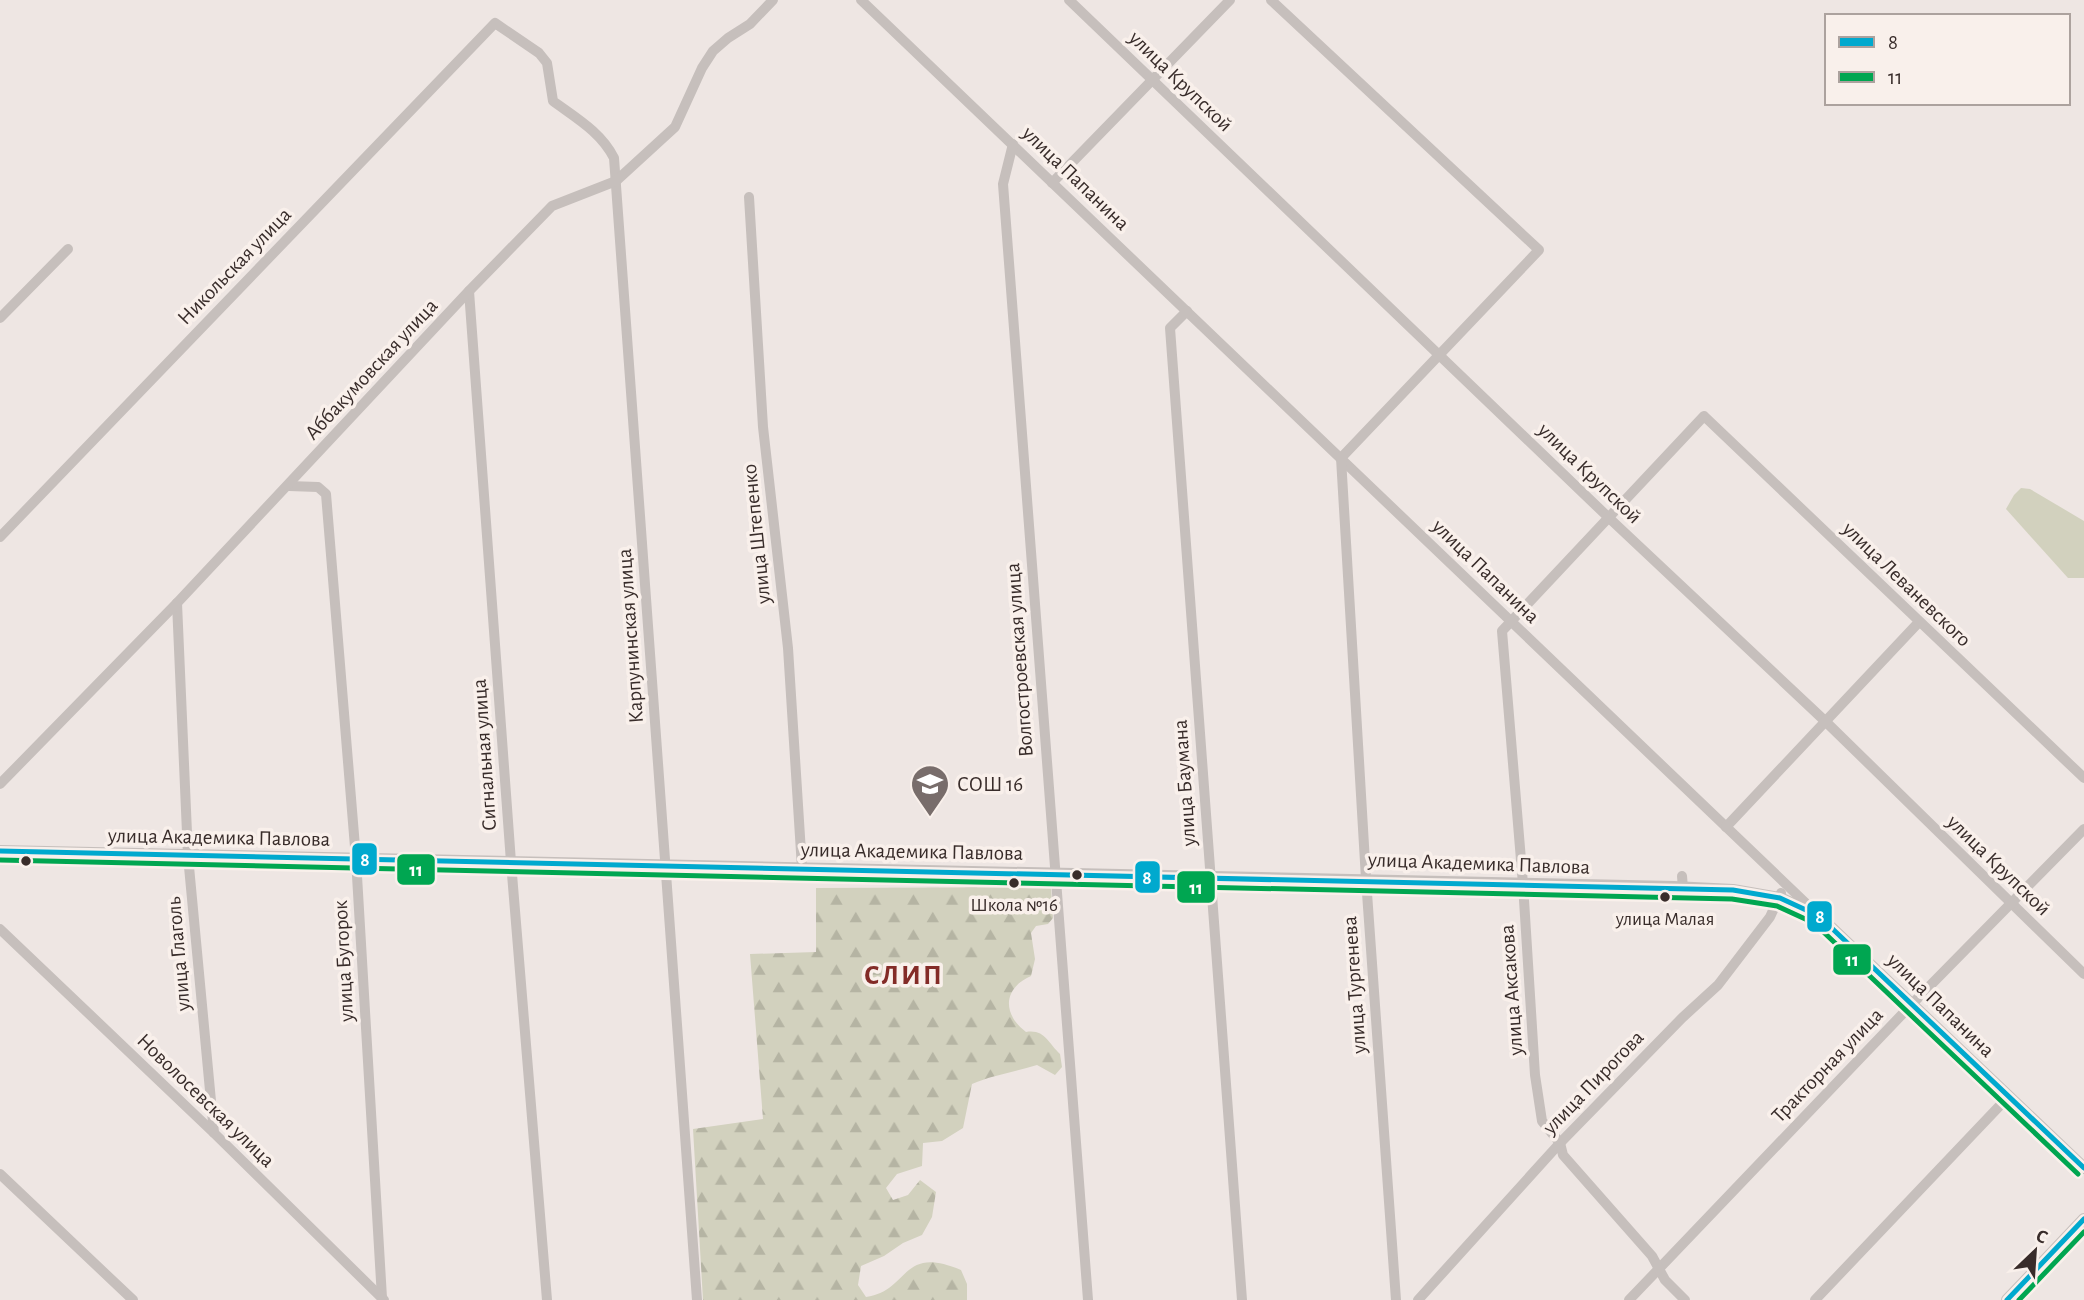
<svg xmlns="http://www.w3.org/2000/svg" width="2084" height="1300" font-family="'Alegreya Sans',sans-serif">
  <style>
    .green { fill: #d2d1be }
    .forest { fill: url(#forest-firs) }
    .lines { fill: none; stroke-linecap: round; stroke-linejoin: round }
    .minor { stroke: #c6bfbc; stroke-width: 10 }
    .tertiary { stroke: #c6bfbc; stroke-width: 12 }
    .bus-1-casing { stroke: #f9f0eb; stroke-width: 10 }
    .bus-2-casing { stroke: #f9f0eb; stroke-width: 10 }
    .bus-1 { stroke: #00a9ce; stroke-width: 5 }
    .bus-2 { stroke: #00a651; stroke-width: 5 }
    .bus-dot { fill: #382c2a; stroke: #f9f0eb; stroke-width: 2.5 }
    .labels { text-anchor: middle; stroke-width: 7; stroke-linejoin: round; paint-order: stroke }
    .bus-label { font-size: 19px; fill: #382c2a; stroke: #f9f0eb }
    .street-label { font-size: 21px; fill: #382c2a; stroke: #f9f0eb }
    .poi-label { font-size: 21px; fill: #382c2a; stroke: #f9f0eb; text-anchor: start }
    .district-label { font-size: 28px; font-weight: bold; letter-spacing: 2px; fill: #832b27; stroke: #f9f0eb }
    .line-badge { stroke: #f9f0eb; stroke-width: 2.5 }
    .badge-label { font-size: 19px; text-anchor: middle; font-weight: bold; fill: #fff }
  </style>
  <defs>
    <pattern id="forest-firs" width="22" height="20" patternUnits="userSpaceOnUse" patternTransform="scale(1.75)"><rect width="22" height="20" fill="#d2d1be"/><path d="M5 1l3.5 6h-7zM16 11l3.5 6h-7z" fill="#b5b4a3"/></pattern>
  </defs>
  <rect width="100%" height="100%" fill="#eee6e3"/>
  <path class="green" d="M2021,488L2030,489L2084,521V578H2068L2006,509L2014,495Z"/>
  <path class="forest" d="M1051,887L1053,918L1048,924L1036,926L1031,933L1035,959L1031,976C1003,988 1002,1014 1026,1032C1045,1029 1048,1043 1060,1054L1062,1067L1055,1075L1037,1065C1015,1072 993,1075 972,1084L963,1128L942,1141L923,1143L922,1166L897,1174L886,1188L893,1200L908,1195L920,1180L936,1192L932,1217L922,1235L903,1243L884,1256L861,1266L858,1285L866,1297C910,1291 900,1244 961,1270L967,1284V1300H703L693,1129L763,1119L750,954L816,952V888Z"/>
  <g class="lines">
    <g class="minor">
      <path d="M861,0L1813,910"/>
      <path d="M1069,0L1608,517L1825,721L2084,974"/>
      <path d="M1271,0L1539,250L1341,458L1366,879L1396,1300"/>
      <path d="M1013,144L1003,184L1088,1300"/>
      <path d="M1052,183L1230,0"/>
      <path d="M749,197L763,427L788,648L802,868"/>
      <path d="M469,291L511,862L547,1300"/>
      <path d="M1187,311L1170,328L1242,1300"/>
      <path d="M0,318L68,249"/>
      <path d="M289,486L318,487L326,494L356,859L382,1298"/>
      <path d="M0,537L495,23L539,53L547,63L553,101C576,118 601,132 614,158L697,1300"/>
      <path d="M177,603L188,856L214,1133"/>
      <path d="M0,784L177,603L469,291L552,206L616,181L675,127L702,68L713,51L728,38L750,24L773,0"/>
      <path d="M1726,827L1919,622"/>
      <path d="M1682,876L1683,888"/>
      <path d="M0,929L214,1133L384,1300"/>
      <path d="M0,1174L133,1300"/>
      <path d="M1418,1300L1560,1143L1682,1018L1718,985L1770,917L1781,893"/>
      <path d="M1629,1300L1912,1004L2084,829"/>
      <path d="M1685,1300L1665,1280L1652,1256L1563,1155L1560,1143L1542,1121L1535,1075L1523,884L1502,631L1704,416L2084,778"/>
      <path d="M1815,1300L2009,1096"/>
    </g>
    <g class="tertiary">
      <path d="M0,851L1674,887L1733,890L1780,898L1819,916L2084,1168"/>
      <path d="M2007,1300L2084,1219"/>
    </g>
    <defs>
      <g id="bus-1">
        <path d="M0,851L1733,890L1780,898L1819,916L2084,1168"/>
        <path d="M2007,1300L2084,1219"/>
      </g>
      <g id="bus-2">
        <path d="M0,860L1732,899L1777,906L1814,923L2078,1174"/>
        <path d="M2019,1300L2084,1232"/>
      </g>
    </defs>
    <use href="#bus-1" class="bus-1-casing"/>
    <use href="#bus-2" class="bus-2-casing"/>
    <use href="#bus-1" class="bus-1"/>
    <use href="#bus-2" class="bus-2"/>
  </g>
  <defs>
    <symbol id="school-pin" viewBox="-11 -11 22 30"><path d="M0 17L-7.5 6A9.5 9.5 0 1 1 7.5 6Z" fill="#786d6b" stroke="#f9f0eb"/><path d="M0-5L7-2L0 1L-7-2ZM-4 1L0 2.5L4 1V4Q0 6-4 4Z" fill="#fff"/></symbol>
  </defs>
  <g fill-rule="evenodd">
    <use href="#school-pin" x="908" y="762" width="44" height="60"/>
  </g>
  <g class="bus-dot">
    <circle cx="26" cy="861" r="6"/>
    <circle cx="1077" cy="875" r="6"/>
    <circle cx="1014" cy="883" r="6"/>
    <circle cx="1665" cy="897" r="6"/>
  </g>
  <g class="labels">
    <g class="bus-label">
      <text x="1014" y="911">Школа №16</text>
      <text x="1665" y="925">улица Малая</text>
    </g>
    <g class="street-label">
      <text transform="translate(1181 81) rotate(44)" y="7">улица Крупской</text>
      <text transform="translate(1076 178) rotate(44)" y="7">улица Папанина</text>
      <text transform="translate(234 266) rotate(-46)" y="7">Никольская улица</text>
      <text transform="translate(371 369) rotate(-47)" y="7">Аббакумовская улица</text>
      <text transform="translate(1590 473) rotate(44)" y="7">улица Крупской</text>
      <text transform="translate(756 534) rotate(-96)" y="7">улица Штепенко</text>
      <text transform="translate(1486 571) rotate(44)" y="7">улица Папанина</text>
      <text transform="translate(1907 584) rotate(44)" y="7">улица Леваневского</text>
      <text transform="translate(630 636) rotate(-94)" y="7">Карпунинская улица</text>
      <text transform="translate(1019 660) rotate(-94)" y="7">Волгостроевская улица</text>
      <text transform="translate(484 755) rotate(-94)" y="7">Сигнальная улица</text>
      <text transform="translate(1184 783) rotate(-94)" y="7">улица Баумана</text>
      <text transform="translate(219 837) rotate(1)" y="7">улица Академика Павлова</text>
      <text transform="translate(912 851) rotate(1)" y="7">улица Академика Павлова</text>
      <text transform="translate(1479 863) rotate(2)" y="7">улица Академика Павлова</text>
      <text transform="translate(1999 865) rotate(44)" y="7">улица Крупской</text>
      <text transform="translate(178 954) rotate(-95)" y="7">улица Глаголь</text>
      <text transform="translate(343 961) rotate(-93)" y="7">улица Бугорок</text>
      <text transform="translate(1354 985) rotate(-94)" y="7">улица Тургенева</text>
      <text transform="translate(1511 990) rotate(-94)" y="7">улица Аксакова</text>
      <text transform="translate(1941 1005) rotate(44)" y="7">улица Папанина</text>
      <text transform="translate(1827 1065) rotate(-46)" y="7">Тракторная улица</text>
      <text transform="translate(1593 1082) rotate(-46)" y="7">улица Пирогова</text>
      <text transform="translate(206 1100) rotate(44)" y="7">Новолосевская улица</text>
    </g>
    <g class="poi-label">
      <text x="957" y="791">СОШ 16</text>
    </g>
    <g class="district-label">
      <text x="904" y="984">СЛИП</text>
    </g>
  </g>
  <g class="line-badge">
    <rect x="351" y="842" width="27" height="34" rx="7" fill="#00a9ce"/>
    <rect x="396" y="853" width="40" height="33" rx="7" fill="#00a651"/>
    <rect x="1134" y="860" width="27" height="34" rx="7" fill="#00a9ce"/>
    <rect x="1176" y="870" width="40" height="34" rx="7" fill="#00a651"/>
    <rect x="1806" y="900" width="27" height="33" rx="7" fill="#00a9ce"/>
    <rect x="1832" y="943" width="40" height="33" rx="7" fill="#00a651"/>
  </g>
  <g class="badge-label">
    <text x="365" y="866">8</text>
    <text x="416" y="876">11</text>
    <text x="1147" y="884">8</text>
    <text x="1196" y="894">11</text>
    <text x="1820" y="923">8</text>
    <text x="1852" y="966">11</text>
  </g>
  <rect x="1825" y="14" width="245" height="91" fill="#f9f0eb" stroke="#aca29e" stroke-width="2"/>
  <rect x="1839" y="37" width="35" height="10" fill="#00a9ce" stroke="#aca29e" stroke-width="2"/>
  <text x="1888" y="49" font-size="21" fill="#382c2a">8</text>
  <rect x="1839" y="72" width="35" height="10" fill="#00a651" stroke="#aca29e" stroke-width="2"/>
  <text x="1888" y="84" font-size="21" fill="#382c2a">11</text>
  <g transform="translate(2035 1251) rotate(25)" stroke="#f9f0eb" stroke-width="5" paint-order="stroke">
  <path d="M0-5L12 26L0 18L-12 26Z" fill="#382c2a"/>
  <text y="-10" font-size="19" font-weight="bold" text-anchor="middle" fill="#382c2a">С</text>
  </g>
</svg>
